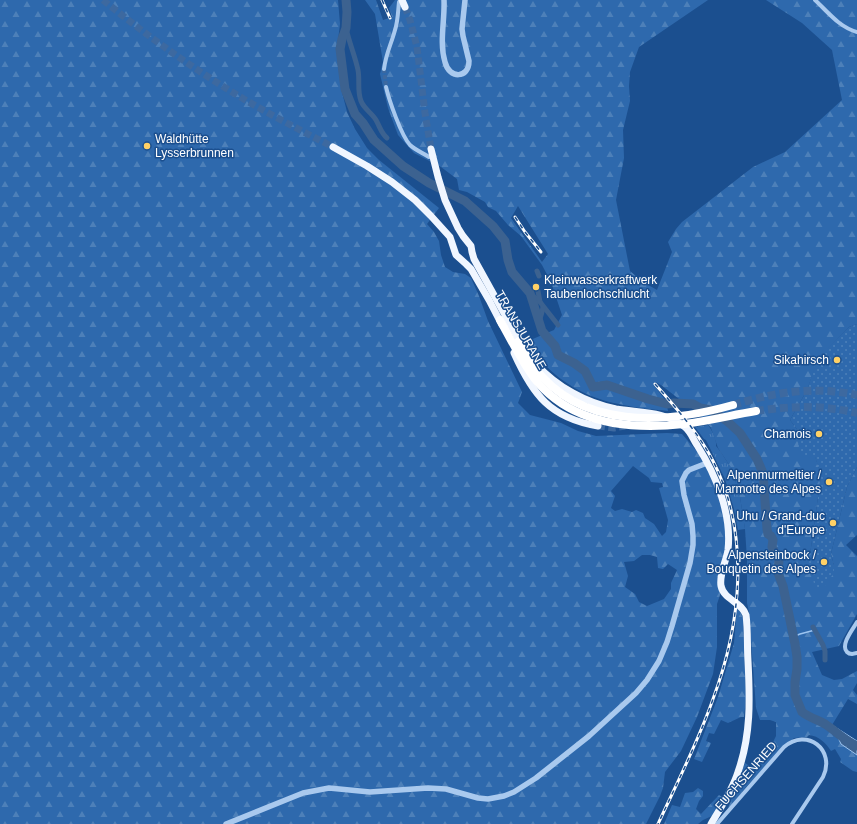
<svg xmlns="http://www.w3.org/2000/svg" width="857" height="824" font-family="Helvetica,sans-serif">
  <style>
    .grass { fill: url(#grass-tufts) }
    .forest { fill: url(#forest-firs); fill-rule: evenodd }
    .park { fill: url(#park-dots) }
    .water { fill: url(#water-waves); stroke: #9cc4f0 }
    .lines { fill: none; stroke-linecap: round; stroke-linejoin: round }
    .stream { stroke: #9cc4f0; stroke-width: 1.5 }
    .canal { stroke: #3c6290; stroke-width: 5 }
    .river { stroke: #3c6290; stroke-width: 9 }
    .minor-tunnel { stroke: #3d69a0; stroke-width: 4; stroke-dasharray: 4 2; stroke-linecap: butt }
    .primary-tunnel { stroke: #3d69a0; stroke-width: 7; stroke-dasharray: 7 3.5; stroke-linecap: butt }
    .motorway-tunnel { stroke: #3d69a0; stroke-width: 8; stroke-dasharray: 8 4; stroke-linecap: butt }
    .minor { stroke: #a9c9ee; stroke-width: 4 }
    .tertiary { stroke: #a9c9ee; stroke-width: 5.5 }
    .primary { stroke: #f0f6ff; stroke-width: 7 }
    .motorway { stroke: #fff; stroke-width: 8 }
    .rail-casing { stroke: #fff; stroke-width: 3 }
    .rail { stroke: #1b4f8f; stroke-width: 1.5; stroke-dasharray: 4.5; stroke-linecap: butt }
    .poi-dot { fill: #ffd166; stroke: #1b4f8f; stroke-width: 1.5 }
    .labels { text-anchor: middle; stroke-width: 3; stroke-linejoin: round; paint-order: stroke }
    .poi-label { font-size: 12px; fill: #fff; stroke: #1b4f8f; text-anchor: end }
    .street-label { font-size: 12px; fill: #fff; stroke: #1b4f8f }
  </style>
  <defs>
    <pattern id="grass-tufts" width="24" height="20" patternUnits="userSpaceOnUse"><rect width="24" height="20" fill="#2e69ad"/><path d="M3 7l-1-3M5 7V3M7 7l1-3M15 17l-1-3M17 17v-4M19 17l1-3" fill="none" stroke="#4d80b9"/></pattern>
    <pattern id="forest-firs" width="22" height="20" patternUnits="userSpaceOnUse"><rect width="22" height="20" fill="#2e69ad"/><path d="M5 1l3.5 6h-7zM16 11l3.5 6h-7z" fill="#4d80b9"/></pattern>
    <pattern id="park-dots" width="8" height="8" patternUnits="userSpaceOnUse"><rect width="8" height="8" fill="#2e69ad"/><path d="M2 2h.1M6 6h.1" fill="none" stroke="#4d80b9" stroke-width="1.8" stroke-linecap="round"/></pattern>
    <pattern id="water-waves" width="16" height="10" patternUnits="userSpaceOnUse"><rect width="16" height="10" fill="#3c6290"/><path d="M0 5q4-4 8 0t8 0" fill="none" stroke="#597aa1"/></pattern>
  </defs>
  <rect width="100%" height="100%" fill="#1b4f8f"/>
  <path class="grass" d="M708,425C712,430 717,440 716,446L720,451L736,475L735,480L740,497L745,529L738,530L734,509L725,479L706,440L704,439L695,427Z"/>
  <g class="forest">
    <path d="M0,0H338L340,24L338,40L339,60L342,92L347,112L355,129L367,148L379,160L439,208L427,224L434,232L439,241L441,255L445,267L453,272L465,274L471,278L479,296L488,321L522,392L518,403L530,415L561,423L578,431L596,436L667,433L682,434L707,463L727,519L722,589L717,604V647L713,674L697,717L681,751L665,772L663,788L660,796L646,824H0ZM633,466L649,478L651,482L662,483L663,487L659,488L668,520L666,532L662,536L654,524L645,518L643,513L636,510L632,512L622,509L615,511L611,508L615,496L611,491ZM642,555H650L657,557L658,568L663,569L668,564L677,570L671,583V589L664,599L647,606L639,602L635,594L625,587L628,576L624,562L634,561Z"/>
    <path d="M365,0H376L383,20L392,17L389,8L395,0H708L639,47L630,72L629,86L630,101L623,130L624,158L616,200L630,271L643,282L657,290L672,252L668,242L676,229L682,222L753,167L785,152L842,100L832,50L802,23L766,0H857V324L849,327L819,357L807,390L790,420L799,432L815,456L821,475L809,562L834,565L831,554L847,487L857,467V535L846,545L857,556V614L839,646L812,652L822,675L834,680L842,679L857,671V683L853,690L857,695V704L848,699L832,725L841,744L857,755V772L853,771L840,762L841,759L835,749L831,751C826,743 819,736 809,735L807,737L794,738L786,744L746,787L727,811L745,763L753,768L762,758L761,755L773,742L776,736V722L770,720H760L756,708L749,612L747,603V559L745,529L740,497L735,480L736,475L718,448L711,428L697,411L679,399L661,385L655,382L653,384L666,401L668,411C652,409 635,408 619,404C591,399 564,385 544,364C538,358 533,349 528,341L554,330L562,315L551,282L542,265L521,236L508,225L496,211L488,207L485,202L467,192L459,190L457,179L441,167L414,153L398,135L388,108L380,74L383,62L375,14ZM518,206L548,254L542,262L511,218Z"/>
    <path d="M737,608L741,613L743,619L746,698L744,717H741L728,723L721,720L714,734L709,733L706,741L711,743L702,762L694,759L718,697L734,643Z"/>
    <path d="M698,788L703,791V796L699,801L696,809L701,814L719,795L722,797L714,815L703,820L698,824H664L672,805L680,807L685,793L693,792Z"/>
  </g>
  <path class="park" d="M857,324V467L847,487L831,554L834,565V573L824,587L815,588L809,562L821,475L815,457H804L798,450L799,432L790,420L807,390L818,357L849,327Z"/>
  <path class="water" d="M832,725L857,741V755L841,744Z"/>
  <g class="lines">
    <path class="stream" d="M793,637L800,634L815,630"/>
    <g class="canal">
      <path d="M346,28C349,42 355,56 358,70C360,80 357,91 361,101C364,109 372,113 376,120C380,127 381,133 387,138"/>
      <path d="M537,271L539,276"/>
      <path d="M538,291L540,302"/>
      <path d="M530,293L540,302L558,325"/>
      <path d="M539,322L542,312L543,307"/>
      <path d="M813,627L823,645L825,651V660"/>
    </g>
    <path class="river" d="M346,0L347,12L346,28L342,39L340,49L345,89L355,114L363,123L374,140L403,166L429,183L465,201L493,226L505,241L508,260L512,272L530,293L542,331L555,346L558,355L574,363L585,371L593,387L607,385L648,399L667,404L674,403L693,404L700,408L711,410L727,421L740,433L757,459L763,473L767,529L768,534L771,536L773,540L772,547L775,553L777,555L779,560L778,573L783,586L795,644L797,657V669L795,682V695L802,712C810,718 818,720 825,724C836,731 845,741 857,746"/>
    <path class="minor-tunnel" d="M384,69L386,87"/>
    <g class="primary-tunnel">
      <path d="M103,0C141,31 181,60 224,87C259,109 296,128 333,147"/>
      <path d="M405,7L410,20L417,47L425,113L431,149"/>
      <path d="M598,426L614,428L625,426"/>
    </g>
    <g class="motorway-tunnel">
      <path d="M733,405C776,392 813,386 857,395"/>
      <path d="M756,411C790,406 823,405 857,413"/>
    </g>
    <g class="minor">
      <path d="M815,0C828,12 839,27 857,32"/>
      <path d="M384,69C386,53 391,45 395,30C398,21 398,11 399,2"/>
      <path d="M386,87C389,100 401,135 410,145C415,150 423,153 429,157"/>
      <path d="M857,622C853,629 840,645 847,652C850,655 854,654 857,653"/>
      <path d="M717,824L784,747C807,727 836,750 823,777L792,824"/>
    </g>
    <g class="tertiary">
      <path d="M444,0C445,20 439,42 445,62C449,79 469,79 469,61L463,36L462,29L465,0"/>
      <path d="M226,824L303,793L329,788L370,792L428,788L446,789L478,798L488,799L504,796L514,792L536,778L589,736L636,693L647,680L659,661L667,642L672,626L690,563L693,545V536L692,524L684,495L682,481L686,473L689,470L707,463"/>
    </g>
    <g class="primary">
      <path d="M402,0L405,7"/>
      <path d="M333,147L367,166L392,182L415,200L431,216L450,237L456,255L466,264L471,269L489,300L502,325"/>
      <path d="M431,149L438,177L445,200L458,228L463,236L471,246L472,252L474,259L521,344"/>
      <path d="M514,353C533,395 550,418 598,426"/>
      <path d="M536,364C557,387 586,403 616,409C640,413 665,411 685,427C691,432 693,439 697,445C716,475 732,514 728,550C726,562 719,574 721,586C724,600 742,602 746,615C748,630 747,646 748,661C750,700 751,735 738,772C732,791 721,807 711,824"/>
    </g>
    <g class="motorway">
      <path d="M500,320C511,340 521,360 534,378C570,424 630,430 684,424C709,421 732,415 756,411"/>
      <path d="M519,341C523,350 528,359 534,367C581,430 665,424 733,405"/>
    </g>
    <defs>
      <g id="rail">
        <path d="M382,0L390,18"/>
        <path d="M515,217L525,232L541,252"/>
        <path d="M655,384C676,408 698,432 713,461C751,535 741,624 713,699C698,742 677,783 658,824"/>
      </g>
    </defs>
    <use href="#rail" class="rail-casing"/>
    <use href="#rail" class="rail"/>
  </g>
  <g class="poi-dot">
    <circle cx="147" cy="146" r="4"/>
    <circle cx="536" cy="287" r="4"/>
    <circle cx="837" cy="360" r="4"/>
    <circle cx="819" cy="434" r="4"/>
    <circle cx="829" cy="482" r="4"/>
    <circle cx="833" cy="523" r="4"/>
    <circle cx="824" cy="562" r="4"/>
  </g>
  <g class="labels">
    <g class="poi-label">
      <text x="155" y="143" text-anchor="start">Waldhütte<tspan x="155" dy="14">Lysserbrunnen</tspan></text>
      <text x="544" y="284" text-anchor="start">Kleinwasserkraftwerk<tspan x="544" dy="14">Taubenlochschlucht</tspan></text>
      <text x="829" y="364">Sikahirsch</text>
      <text x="811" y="438">Chamois</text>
      <text x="821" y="479">Alpenmurmeltier /<tspan x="821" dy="14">Marmotte des Alpes</tspan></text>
      <text x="825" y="520">Uhu / Grand-duc<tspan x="825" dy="14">d'Europe</tspan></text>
      <text x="816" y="559">Alpensteinbock /<tspan x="816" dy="14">Bouquetin des Alpes</tspan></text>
    </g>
    <g class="street-label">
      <text transform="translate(521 330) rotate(60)" y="4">TRANSJURANE</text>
      <text transform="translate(746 776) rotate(-49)" y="4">FUCHSENRIED</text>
    </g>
  </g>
</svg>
